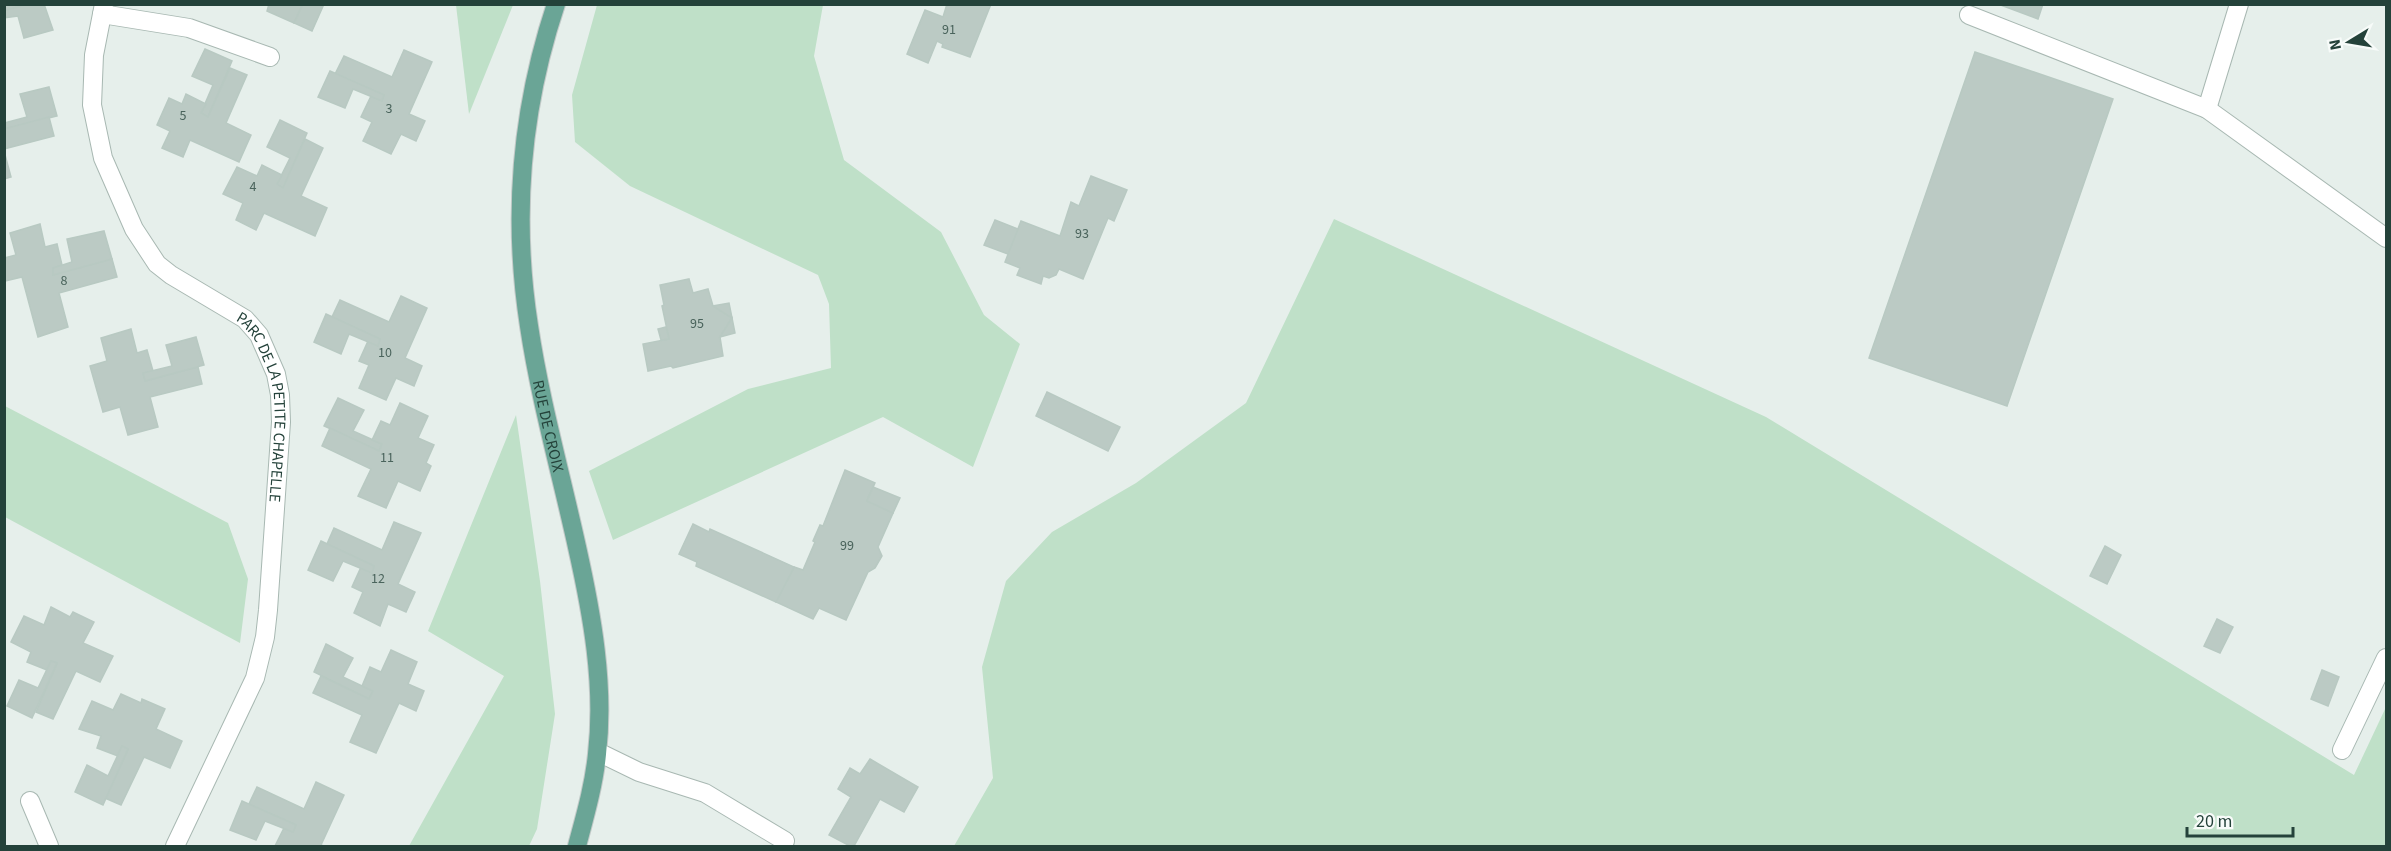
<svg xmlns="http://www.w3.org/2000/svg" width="2391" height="851" font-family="'Source Sans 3',sans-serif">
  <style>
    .green { fill: #bfe0c8 }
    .building { fill: #bbcac4; stroke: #b8c9c2; stroke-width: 1.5 }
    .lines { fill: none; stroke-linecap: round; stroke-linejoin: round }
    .minor-casing { stroke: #a8b8b2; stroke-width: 20 }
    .major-casing { stroke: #c2cac8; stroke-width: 20 }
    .minor { stroke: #fff; stroke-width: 18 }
    .major { stroke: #6aa596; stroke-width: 18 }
    .labels { text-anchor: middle; stroke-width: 5; stroke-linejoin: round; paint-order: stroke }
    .number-label { font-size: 14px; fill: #4a645c }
    .street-label { font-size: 16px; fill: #24423a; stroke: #f7fbf9 }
  </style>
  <rect width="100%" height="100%" fill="#e6efeb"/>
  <g class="green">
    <path d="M456,5H513L469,114Z"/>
    <path d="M597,5H823L814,56L844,160L941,232L984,315L1020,344L973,467L883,417L613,540L589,471L748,389L831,368L829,304L818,275L630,186L575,142L572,95Z"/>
    <path d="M1334,219L1766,417L2354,775L2386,707V846H954L993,778L982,667L1006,581L1052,532L1136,483L1246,403Z"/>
    <path d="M5,406L228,523L248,579L240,643L5,517Z"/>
    <path d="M516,415L540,581L555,714L537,829L529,846H409L504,676L428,631Z"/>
  </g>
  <g class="building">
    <path d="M4,4H28L4,11Z"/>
    <path d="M28,4H44L53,30L24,38L18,16L4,18V11Z"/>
    <path d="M269,4H303L294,23L267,11Z"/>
    <path d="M303,4H324L312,31L294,23Z"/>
    <path d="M947,4H991L970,57L942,47L943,44L937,41L928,63L907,54L925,10L943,17Z"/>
    <path d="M1998,4H2043L2038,19Z"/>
    <path d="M205,49L232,61L208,117L201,113L213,85L192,76Z"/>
    <path d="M404,50L432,62L409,114L425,121L416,141L401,134L391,154L363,141L372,122L361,117L371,96L382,101L384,95L335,74L344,56L392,77Z"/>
    <path d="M1975,52L2113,99L2007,406L1869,358Z"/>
    <path d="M230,68L247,75L226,123L251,135L239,162L190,140L183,157L162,148L170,131L157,125L169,98L182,104L186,94L206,104L201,113L208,117Z"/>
    <path d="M330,71L384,95L382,101L353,89L345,108L318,97Z"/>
    <path d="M49,87L57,116L4,129V123L27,117L20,94Z"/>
    <path d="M49,117L54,136L4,149V129Z"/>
    <path d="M280,120L307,133L283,188L277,184L290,158L267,147Z"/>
    <path d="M305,139L323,148L301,196L327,208L315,236L264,213L256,230L236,220L243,203L223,194L237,167L257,176L262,165L282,175L277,184L283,188Z"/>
    <path d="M4,151L11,177L4,179Z"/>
    <path d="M1091,176L1127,190L1114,221L1108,218L1083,279L1059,269L1056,275L1049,278L1043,276L1041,284L1017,275L1020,268L1005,262L1021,221L1060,236L1071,202L1079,206Z"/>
    <path d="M995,220L1018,229L1008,254L984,245Z"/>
    <path d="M40,224L45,247L57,244L62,265L53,268V275L112,259L117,277L59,293L68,327L38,337L22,277L5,281L4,258L16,255L10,233Z"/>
    <path d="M104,231L112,259L53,275V268L72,262L67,239Z"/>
    <path d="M689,279L693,293L708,289L713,306L732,318L720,337L723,356L673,368L671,366L648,371L643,344L669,339L662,306L664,305L660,285Z"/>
    <path d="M401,296L427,308L405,358L422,366L414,386L396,378L386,400L359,388L369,365L359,361L368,341L378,346L380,339L332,317L340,300L389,322Z"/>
    <path d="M729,303L732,318L713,306Z"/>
    <path d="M326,314L380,339L378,346L349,334L341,354L314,342Z"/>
    <path d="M732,318L735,333L720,337Z"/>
    <path d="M666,327L669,339L661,340L658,329Z"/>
    <path d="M131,329L137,353L147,350L153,371L143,373L145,381L198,367L202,384L150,397L158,427L128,435L120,407L103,412L90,366L107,361L101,338Z"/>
    <path d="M196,337L204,365L145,381L143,373L172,366L166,345Z"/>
    <path d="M1047,392L1120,427L1108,451L1036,416Z"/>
    <path d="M338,398L364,410L353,431L382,444L379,451L324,426Z"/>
    <path d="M400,403L428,416L418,438L434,445L426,463L431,466L420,491L398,481L386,508L358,496L371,469L322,446L330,428L379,451L382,444L372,440L381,421L390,425Z"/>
    <path d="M845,470L875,483L867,501L893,513L878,547L882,556L875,568L868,572L846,620L819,608L813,619L776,602L794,567L803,570L815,542L813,541L820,525L823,526Z"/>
    <path d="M873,487L900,498L893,513L867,501Z"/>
    <path d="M394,522L421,533L398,584L415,592L406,612L388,604L380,626L354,613L363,592L352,587L361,567L372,573L374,566L327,544L334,528L382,550Z"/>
    <path d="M693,524L709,532L710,529L794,567L776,602L696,566L697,562L679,554Z"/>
    <path d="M321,541L374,566L372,573L343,561L333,581L308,570Z"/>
    <path d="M2105,546L2121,555L2107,584L2090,576Z"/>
    <path d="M51,607L70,617L73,612L94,622L83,643L113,656L100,682L76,671L53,719L36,712L57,663L51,661L47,670L27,662L31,652L11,642L24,616L44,625Z"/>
    <path d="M2217,619L2233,627L2220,653L2204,646Z"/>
    <path d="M326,644L353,658L343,677L373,691L369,699L314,672Z"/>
    <path d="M391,650L417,662L408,684L424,691L416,711L399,703L376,753L350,742L362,715L313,693L321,676L369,699L373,691L362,686L370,667L381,672Z"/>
    <path d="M51,661L57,663L32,718L7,706L19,680L38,688Z"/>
    <path d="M2322,670L2339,677L2328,706L2311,699Z"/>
    <path d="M121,694L141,703L142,699L165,709L156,729L182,741L170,768L144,757L121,805L105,798L128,749L122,746L118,756L97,748L101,736L79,729L92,701L113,710Z"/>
    <path d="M122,746L128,749L103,805L75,792L87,765L108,776Z"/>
    <path d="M870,759L918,787L904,812L880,799L854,846H850L829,835L851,797L838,789L850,768L860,774Z"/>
    <path d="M316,782L344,795L321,845L324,846H275L284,828L293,832L296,825L249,804L257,787L304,809Z"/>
    <path d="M242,801L296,825L293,832L265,821L256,840L230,830Z"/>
  </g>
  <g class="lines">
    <defs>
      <g id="minor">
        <path id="s1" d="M104,4L94,55L92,105L103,158L134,229L157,264L171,275L245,319L259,335L276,374L280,395L281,422L268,610L265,637L255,678L175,846"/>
        <path d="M102,14L189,28L270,57"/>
        <path d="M1969,15L2207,109L2386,238"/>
        <path d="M2207,109L2239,4"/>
        <path d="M2342,750L2386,658"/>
        <path d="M598,752L639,772L705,793L785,841"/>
        <path d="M30,801L49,846"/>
      </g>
      <g id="major">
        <path id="s2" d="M556,4C521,109 512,217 529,326C540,400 561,474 577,547C592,614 605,685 597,754C594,785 585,816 577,846"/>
      </g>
    </defs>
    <use href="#minor" class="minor-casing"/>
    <use href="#major" class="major-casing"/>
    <use href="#minor" class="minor"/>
    <use href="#major" class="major"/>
  </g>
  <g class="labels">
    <g class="number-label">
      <text x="949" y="34">91</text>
      <text x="389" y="113">3</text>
      <text x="183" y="120">5</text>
      <text x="253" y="191">4</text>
      <text x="1082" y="238">93</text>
      <text x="64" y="285">8</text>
      <text x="697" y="328">95</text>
      <text x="385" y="357">10</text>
      <text x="387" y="462">11</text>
      <text x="847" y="550">99</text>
      <text x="378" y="583">12</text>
    </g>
    <g class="street-label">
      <text dy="6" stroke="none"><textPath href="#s1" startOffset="472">PARC DE LA PETITE CHAPELLE</textPath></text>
      <text dy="6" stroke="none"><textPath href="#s2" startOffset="428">RUE DE CROIX</textPath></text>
    </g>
  </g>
  <rect width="2391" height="851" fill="none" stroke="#24423a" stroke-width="12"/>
  <g transform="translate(2349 42) rotate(259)" stroke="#f7fbf9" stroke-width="4.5" paint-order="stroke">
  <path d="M0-4.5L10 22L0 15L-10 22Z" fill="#24423a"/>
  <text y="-9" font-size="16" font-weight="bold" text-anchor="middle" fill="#24423a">N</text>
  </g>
  <path d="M2187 827v9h106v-9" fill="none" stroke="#24423a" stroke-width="3"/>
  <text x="2196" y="827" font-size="18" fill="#24423a" stroke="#f7fbf9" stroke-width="4.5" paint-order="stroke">20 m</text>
</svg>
